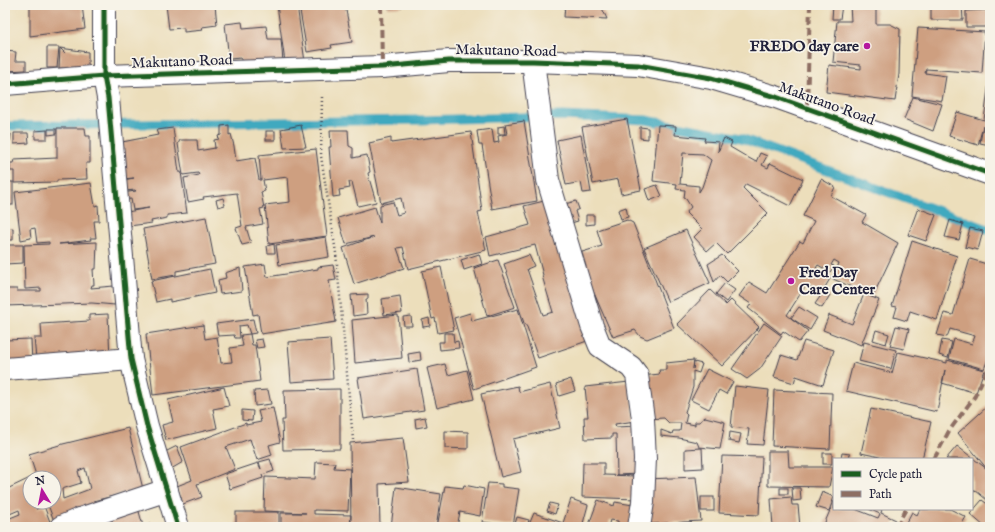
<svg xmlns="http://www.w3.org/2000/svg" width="995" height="532" font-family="'IM FELL English',serif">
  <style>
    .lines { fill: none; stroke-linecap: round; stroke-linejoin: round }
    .stream { stroke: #3fa9bf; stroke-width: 9 }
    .building { fill: #ce9f80; fill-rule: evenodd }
    .minor-casing { stroke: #403e4e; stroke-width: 24 }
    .path { stroke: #403e4e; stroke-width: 2.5; stroke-dasharray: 1 3; stroke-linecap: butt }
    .minor { stroke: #fff; stroke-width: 22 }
    .quiet { stroke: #8d6e63; stroke-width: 4; stroke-dasharray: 8 4; stroke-linecap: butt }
    .cycleway-casing { stroke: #f7f3e8; stroke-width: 8 }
    .cycleway { stroke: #1b5e20; stroke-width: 5 }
    .poi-dot { fill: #b5179e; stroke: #f7f3e8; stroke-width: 1.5 }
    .labels { text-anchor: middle; stroke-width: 3.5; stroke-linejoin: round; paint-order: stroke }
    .poi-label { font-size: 15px; font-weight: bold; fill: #22223b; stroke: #f7f3e8; text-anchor: end }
    .street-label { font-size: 15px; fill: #22223b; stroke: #f7f3e8 }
  </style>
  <rect width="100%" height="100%" fill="#f7f3e8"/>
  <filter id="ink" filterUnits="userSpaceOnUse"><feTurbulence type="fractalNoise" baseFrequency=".025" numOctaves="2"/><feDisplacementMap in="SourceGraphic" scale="8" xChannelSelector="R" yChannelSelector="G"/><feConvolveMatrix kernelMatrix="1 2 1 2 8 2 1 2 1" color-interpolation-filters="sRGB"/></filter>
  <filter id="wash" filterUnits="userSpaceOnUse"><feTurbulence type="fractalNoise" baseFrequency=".012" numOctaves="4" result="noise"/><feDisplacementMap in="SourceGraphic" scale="16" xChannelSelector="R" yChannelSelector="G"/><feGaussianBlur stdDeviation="0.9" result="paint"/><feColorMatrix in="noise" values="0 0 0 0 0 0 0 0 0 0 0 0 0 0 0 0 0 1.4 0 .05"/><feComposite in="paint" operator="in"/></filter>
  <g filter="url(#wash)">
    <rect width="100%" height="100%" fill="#ecdebb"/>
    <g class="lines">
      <path class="stream" d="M5,126L419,120L562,116L646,120L741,138L990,230"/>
    </g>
    <g id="blocks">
      <g class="building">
        <path d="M30,5H82L85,29L30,36Z"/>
        <path d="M166,5H215L217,25L202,27L203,30L184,32V28L169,29Z"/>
        <path d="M277,5H297L305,62H285Z"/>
        <path d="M299,5H345L352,42L331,45L332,48L307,52Z"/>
        <path d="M388,5H402V7L388,8Z"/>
        <path d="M565,5H587L602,8L607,19L564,17Z"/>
        <path d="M833,5H842L840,19H832Z"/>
        <path d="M850,5H876V24H890L900,29L899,74L895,101L826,92L829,65L861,69V65L833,62L837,21H851Z"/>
        <path d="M931,5H962L963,20H931Z"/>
        <path d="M988,10V27H966V11Z"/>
        <path d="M242,22L243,28L266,26L268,39H281L283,62L241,65V58L229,59L225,24Z"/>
        <path d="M918,28L985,32L982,73L926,69L925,73L946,76L942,101L912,96Z"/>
        <path d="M47,47H59L57,68H47Z"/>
        <path d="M60,48L65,53L60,48L88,52V69L59,68Z"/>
        <path d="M5,51L16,52L15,61H26V70L5,71Z"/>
        <path d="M989,81L990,145L980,143L983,126L978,145L949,136L957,112L984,120Z"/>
        <path d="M913,97L942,104L933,131L904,119Z"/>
        <path d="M627,119L641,190L621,194L618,179L593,184L582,127Z"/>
        <path d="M524,121L537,201L492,209L482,145H479L477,131L492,129L494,143L499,142L498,136L507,134L505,124Z"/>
        <path d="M229,125V135L231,134L234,146L236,161L255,158L259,180H261L259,155L316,149L327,236L269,244L265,205L290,202L288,177L263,180L265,191L261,192L264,208L260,209L263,224L246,227L251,243L242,245L236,228L242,226L237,193L203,197L204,199L188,202L184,178L199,175L198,173L183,175L178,144L180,140H197L198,151L215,148L214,140L219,139L218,136L221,135V126Z"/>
        <path d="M301,125L306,147L284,148L281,129Z"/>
        <path d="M658,125L676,126L675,135L705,138L704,141L719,142L718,152L724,138L732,142L730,147L747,157L756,162L760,153L767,156L762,165L768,168L770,163L803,179L790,206L746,184L743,188L768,213L727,254L716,243L707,251L694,237L702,229L686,213L691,207L686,199L684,198L685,190L676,189L677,184L653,181ZM683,153L703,154L711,160L702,187L699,192V186L680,184Z"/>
        <path d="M504,126L505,134H498V127Z"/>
        <path d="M640,127L648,128V139L640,138Z"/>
        <path d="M57,128H85L86,136H90V163H86L87,179L57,180V182L14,183V171H10V163H13L14,160L57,158Z"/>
        <path d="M173,128L179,172H181L187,213L167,215V218L151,221L152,223L129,226L127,212L149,208L133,210L131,199L123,200L122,193L136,191L135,190L125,191L123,180L134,178L122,179L117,143L158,135L156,130Z"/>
        <path d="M48,129H56V134L48,135Z"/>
        <path d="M47,130V139H35V131Z"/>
        <path d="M330,130H348L349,146L353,148V158L367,155L370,172L368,173L369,178L376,202L358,206L352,182H349L350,188L339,190L340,196L333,197L329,147H331Z"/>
        <rect x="266" y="131" width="9" height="9"/>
        <path d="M471,132L482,211L478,212L486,250L408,269L403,247L397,248L404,268L354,284L343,248L374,237L346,244L338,218L375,207L380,223V205L393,202L397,215L404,213L401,198L381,203L369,143L391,138V143Z"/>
        <path d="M5,133L11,134L10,141H5Z"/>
        <path d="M14,133H28L29,143L14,144Z"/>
        <path d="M581,135L591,192L583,193L581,182L566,185L557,140Z"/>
        <path d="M821,179L835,187L831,196L866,215L862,222L898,243L873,296L833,279L839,263L834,260L831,265L834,266L830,272L818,265L816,268L831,277L821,294L806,285L787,315L808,331L799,342L783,331L781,334L748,308L751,304L739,296L749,282L767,293L800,241L803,243L814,221L803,216Z"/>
        <rect x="5" y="182" width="8" height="23"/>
        <path d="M91,183L95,206L98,205L99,221H94L96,238H90L91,240L59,244L97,242L96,269H93L94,285H92L91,288L114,286L115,305L92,303L5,306V289H17V291H41V288L25,289L24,245L49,244V242L37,243L35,228L30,229L31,238L21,240L15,192Z"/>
        <path d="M657,185L662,196L649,201L645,189Z"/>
        <path d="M223,198L225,205L218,207L216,200Z"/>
        <path d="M548,200L590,340L538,358L527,327L524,323L504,264L529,255L534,266L527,269L543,315L553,312L542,276L543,275L535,245L490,256L486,237L530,225L524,206Z"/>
        <path d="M576,201L579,209L575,211L578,221L571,223L561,205Z"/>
        <path d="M626,207L628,217L621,219L618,210Z"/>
        <path d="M918,208L936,215L926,241L908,235Z"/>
        <path d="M586,215H594V224L586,225Z"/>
        <path d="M206,217L215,264L176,271V275L152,279L143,229Z"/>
        <path d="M627,220L633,223L674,328L647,339L640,336L635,330L613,337L594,293L579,253L602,246L597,230Z"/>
        <path d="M950,220L963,224L959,240L945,237Z"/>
        <path d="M13,228V240H5V229Z"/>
        <path d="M970,228L983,231L978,250L965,247Z"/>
        <path d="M686,230L710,283L668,302L644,248Z"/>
        <path d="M326,237L329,257L279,265L276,245Z"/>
        <path d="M912,241L957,256L937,320L910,311L907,321L894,317L897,307L892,306Z"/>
        <path d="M274,244L275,253H268L267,246Z"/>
        <path d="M5,245H23V263L5,264Z"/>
        <path d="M479,254L482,264L464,270L461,260Z"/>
        <path d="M722,255L738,271L727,282L720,275L714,282L708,264Z"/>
        <path d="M970,259L990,265V354L984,369L949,359L954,339L972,344L975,336L950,329L947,337L937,335L944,313L953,315Z"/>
        <path d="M498,260L515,307L487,316L474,268Z"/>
        <path d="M265,264L267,277L318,269V267L333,265L336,280L329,281L336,322L261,334L258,314L253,315L245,267Z"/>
        <path d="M441,267L454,330L438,333L435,318L432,319L422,271Z"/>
        <path d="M240,268L242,291L220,294L218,280L226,278L225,273Z"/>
        <path d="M210,269L215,293L170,302V299L156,302L151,281Z"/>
        <path d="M725,283L735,290L726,302L716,294Z"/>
        <path d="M710,290L726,305L731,300L759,327L722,366L677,324Z"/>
        <path d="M824,291L830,295L822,308L815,304Z"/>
        <path d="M368,294V299H366L367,314L353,316L351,295Z"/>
        <path d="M864,294L879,300L861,345L823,330L829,315L852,324Z"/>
        <path d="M400,296L402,313L384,315L382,299Z"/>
        <path d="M799,307L817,318L810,330L791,318Z"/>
        <path d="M518,309L536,367L474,389L454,318L470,313L472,321Z"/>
        <path d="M108,314L110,358L36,359L34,338H42L41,324L89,321V315Z"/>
        <path d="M398,315L402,358L355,363L352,320Z"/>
        <path d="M411,316L412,326H404L403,317Z"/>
        <path d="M429,318L430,326L423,327L422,320Z"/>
        <path d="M253,319L256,333L250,334L252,345H255L260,381L153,395L146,334L203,325L205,339L217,337L221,363L232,362L230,348L243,346L241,335L250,334L247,325L239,326L240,338H235L234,335L218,336L216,324Z"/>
        <path d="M764,323L782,336L760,369L747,379L732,369Z"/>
        <path d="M896,326L909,329L904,349L890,346Z"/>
        <path d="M876,330L889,334L886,344L873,340Z"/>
        <path d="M444,333H453L454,342L458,341L459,348L440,350L439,342H444Z"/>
        <path d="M31,339L32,365L5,366V340Z"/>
        <path d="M262,339L264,347L257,348L255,340Z"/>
        <path d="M330,339L333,379L291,382L288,342Z"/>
        <path d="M942,340L952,342L948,358L939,355Z"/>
        <path d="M804,341L834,350L823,385L796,376L794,383L774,377L781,355L797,360Z"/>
        <path d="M864,342L896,350L891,369L859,361Z"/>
        <path d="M420,352L421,360L409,362L408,354Z"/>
        <path d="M898,352L947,363V360L984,370L976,393L942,383L945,370L937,412L846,391L853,363L892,373Z"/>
        <path d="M694,360L693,369L694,362L702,364L699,373L693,371V387L685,412L687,414L685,423L695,425V422H699L705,417L725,422L720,449L699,447L697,442L679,438L661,436V430L672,434L673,431H680L681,423H669L664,418L645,419L641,376L660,374L659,370H666V363Z"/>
        <path d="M445,364L448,375L467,370L474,399L437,408L427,368Z"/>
        <path d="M417,369L424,410L364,419L358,378Z"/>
        <path d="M707,369L733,382L726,394L719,390L709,409L691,400Z"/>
        <path d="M990,371V383L986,382Z"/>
        <path d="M571,379L575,391L559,396L556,384Z"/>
        <path d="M629,382L635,421L615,424L616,427L637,426L639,474L617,475L616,434H612V438L585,439L584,417H588L585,387Z"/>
        <path d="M550,384L560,428L513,439L521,472L501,477L481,394L518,386L519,392Z"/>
        <path d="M735,386L769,390L763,445L747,444L749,429L731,427Z"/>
        <path d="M224,387L229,406L213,409L217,428L166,440L162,425L173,422L168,400Z"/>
        <path d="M340,389V449L283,450L282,420H285L284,390Z"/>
        <path d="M268,390L271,404L255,406L254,391Z"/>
        <path d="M774,390L832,393L830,449L772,446Z"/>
        <path d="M990,404V499L987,500L975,490L972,494V459H946L957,446L987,469L958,433Z"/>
        <path d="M273,408L280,442L269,445L272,455L257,460L250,439L226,447L235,469L197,484L202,497L183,504L177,486L192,480L181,447L246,423V425L261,422L258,411Z"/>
        <path d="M871,409L931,422L922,459H889L861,453Z"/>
        <path d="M242,410L253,411L252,421L242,420Z"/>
        <path d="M425,417L427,426L416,428L415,419Z"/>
        <path d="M128,428L143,489L93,501L95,506L54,521L47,502L36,509L44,506L52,527H5V520L20,514L19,510L5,516V490L30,478V502H54V478H37L29,454L63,444ZM85,468L90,489L63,499L62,489L81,483L78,471Z"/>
        <path d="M445,431L468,432V449L445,448Z"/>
        <path d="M730,432L741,434L739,443L729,441Z"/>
        <path d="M403,438L409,482L379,484L380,527H351L350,443Z"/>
        <path d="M177,446L183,462L171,469L163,453Z"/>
        <path d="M702,448L703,468L685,469V449Z"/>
        <path d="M768,451H788L789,467H833L829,487L768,486Z"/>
        <rect x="823" y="453" width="9" height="11"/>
        <path d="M842,453L850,454L849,459H841Z"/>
        <path d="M722,456L762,457L759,515L719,513Z"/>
        <path d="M270,459L274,471L262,475L263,478L230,489L225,474L258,463L261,469L259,462Z"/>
        <path d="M316,462L335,463L334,468L350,469L348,511L314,510V514L351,515L350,527H281V513H306L264,511L265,477L315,479Z"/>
        <path d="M583,463H604V475L636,476V499L582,497Z"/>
        <path d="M696,477L701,521L651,524L647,479Z"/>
        <path d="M488,483L502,484V487L519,489L513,526L482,522Z"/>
        <path d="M464,485L484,489L480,516L460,512L457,527H437L445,486L463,488Z"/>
        <path d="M396,487L441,494L436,527H391Z"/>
        <rect x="780" y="488" width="8" height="6"/>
        <path d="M792,488H800L801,500L793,501Z"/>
        <path d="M822,492L834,497L829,511L816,507Z"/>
        <rect x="701" y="497" width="13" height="14"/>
        <path d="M791,497L792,505H798L800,527H773L771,499Z"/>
        <path d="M571,499L588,505L582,527H528L534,513L563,523Z"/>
        <path d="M598,500L614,506L615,502L633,505L629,527H618V521L610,520L608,527H588Z"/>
        <path d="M982,500L990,506V527H985L970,514Z"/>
        <path d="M834,501V509H855L878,518L880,514L869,509H882L881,513L896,520L891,527H823Z"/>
        <path d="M550,503L558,505L555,514L547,511Z"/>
        <path d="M138,508L143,526L150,524V527H82Z"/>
        <path d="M920,509H950L966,517L960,527H904L912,512L917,515Z"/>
        <rect x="236" y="512" width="43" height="15"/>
        <path d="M517,517L529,520L527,527L515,524Z"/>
      </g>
    </g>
  </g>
  <g filter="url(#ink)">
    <use href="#blocks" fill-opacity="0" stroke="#403e4e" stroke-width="1"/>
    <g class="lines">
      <defs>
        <g id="minor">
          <path d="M104,5V76L108,98L131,359L147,426L178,527"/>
          <path d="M533,61L548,180L592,326L600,346L631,367L637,375L643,419L645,459L643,502L639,527"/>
          <path d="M5,84L104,76L382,67L449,61H533L638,65L711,78L776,97L990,174"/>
          <path d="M5,369L131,359"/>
          <path d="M61,527L80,519L167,490"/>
        </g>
      </defs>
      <use href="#minor" class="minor-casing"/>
      <path class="path" d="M322,97L321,156L336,253L353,440"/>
      <use href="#minor" class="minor"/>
      <g class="quiet">
        <path d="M381,5L382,67"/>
        <path d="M807,107L810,5"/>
        <path d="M934,459L949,431L975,396L990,364"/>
        <path d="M896,527L906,509"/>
      </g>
      <defs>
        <g id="cycleway">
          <path d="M104,5V76L108,98L131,359L147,426L178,527"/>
          <path d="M5,84L104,76L382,67L449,61H533L638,65L711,78L776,97L990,174"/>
        </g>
      </defs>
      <use href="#cycleway" class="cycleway-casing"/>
      <use href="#cycleway" class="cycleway"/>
    </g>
  </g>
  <g class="poi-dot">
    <circle cx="867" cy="46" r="4"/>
    <circle cx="791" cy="281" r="4"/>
  </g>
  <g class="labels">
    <g class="poi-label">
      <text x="859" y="51">FREDO day care</text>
      <text x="799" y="277" text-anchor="start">Fred Day<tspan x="799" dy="17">Care Center</tspan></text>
    </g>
    <g class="street-label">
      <text transform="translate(506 50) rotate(1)" y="5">Makutano Road</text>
      <text transform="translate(182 61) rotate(-2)" y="5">Makutano Road</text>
      <text transform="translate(827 103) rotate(20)" y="5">Makutano Road</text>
    </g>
  </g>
  <rect width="995" height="532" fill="none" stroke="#f7f3e8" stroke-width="20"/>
  <rect x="833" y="458" width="140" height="52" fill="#f7f3e8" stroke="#a29fa3"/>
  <rect x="841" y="471" width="20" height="6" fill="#1b5e20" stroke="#a29fa3"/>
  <text x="869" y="478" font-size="12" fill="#22223b">Cycle path</text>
  <rect x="841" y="491" width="20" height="6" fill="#8d6e63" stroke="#a29fa3"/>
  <text x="869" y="498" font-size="12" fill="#22223b">Path</text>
  <g transform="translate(42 490) rotate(350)"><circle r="19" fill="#f7f3e8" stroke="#a29fa3"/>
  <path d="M0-3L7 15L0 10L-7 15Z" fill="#b5179e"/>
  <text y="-6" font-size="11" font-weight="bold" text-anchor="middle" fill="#22223b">N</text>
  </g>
</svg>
